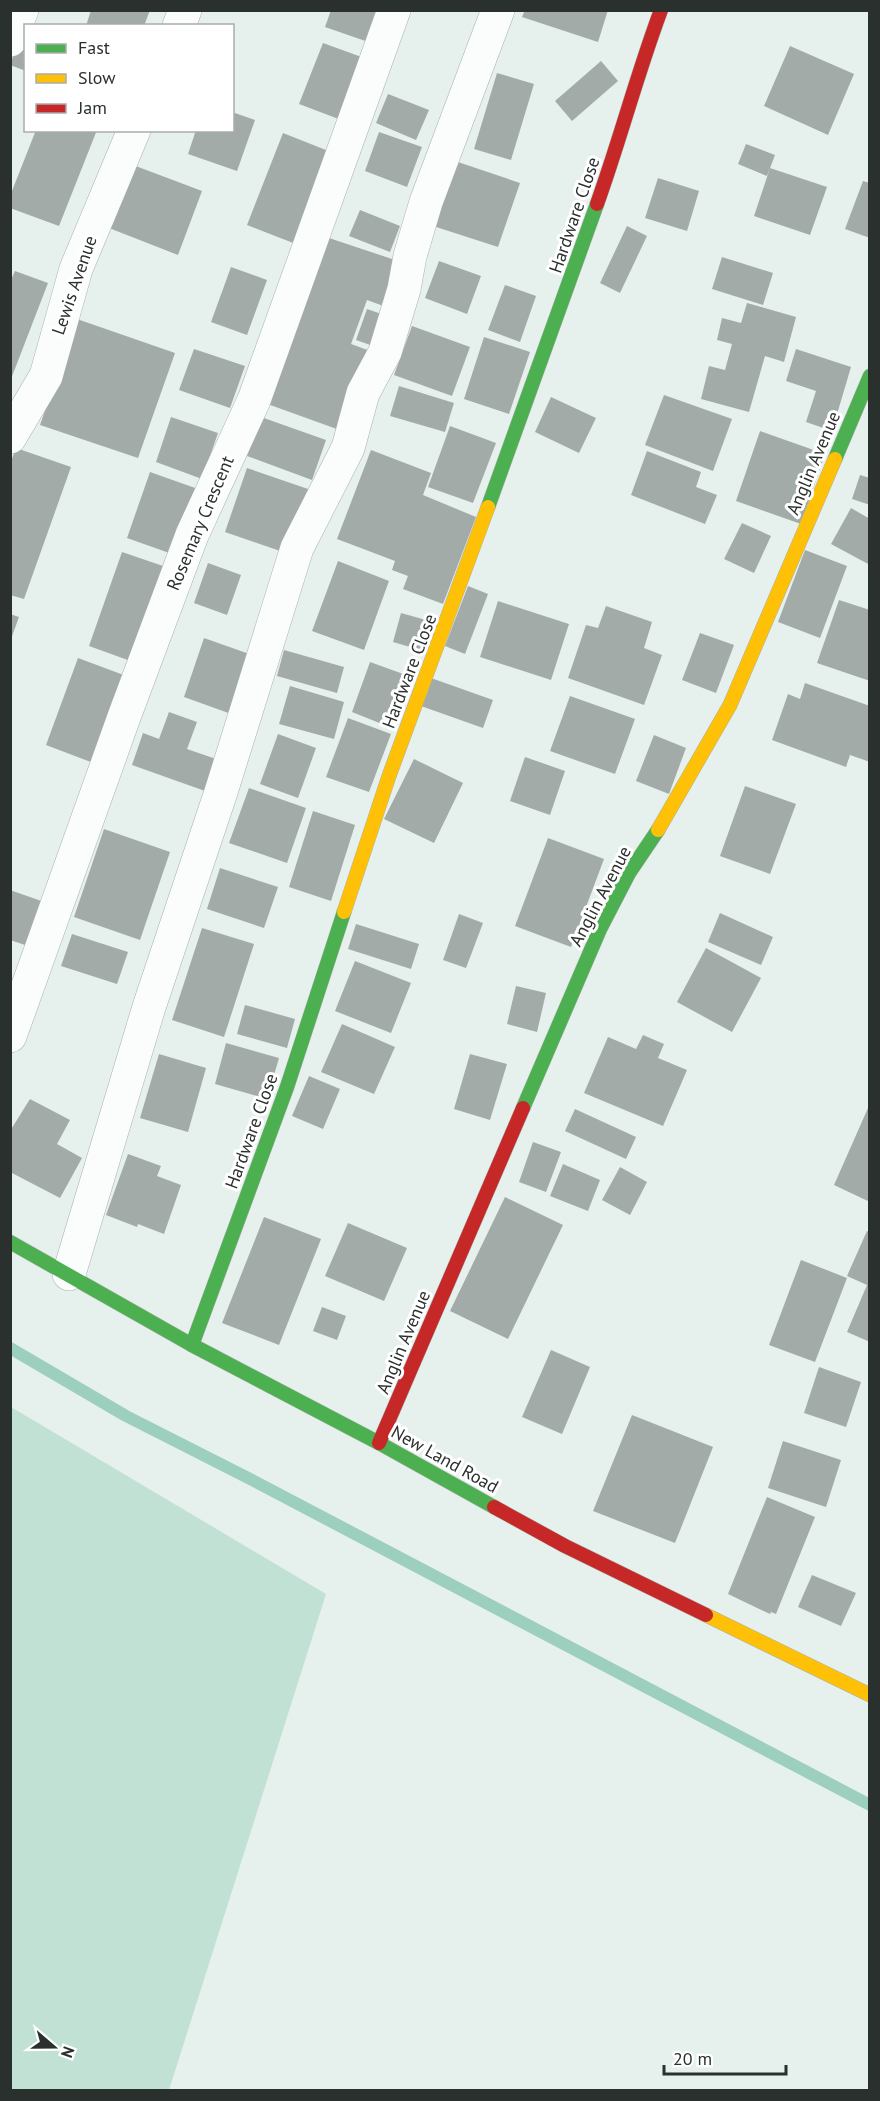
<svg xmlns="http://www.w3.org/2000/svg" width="880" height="2101" viewBox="0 0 880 2101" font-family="'PT Sans',sans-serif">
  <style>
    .green { fill: #c1e1d5 }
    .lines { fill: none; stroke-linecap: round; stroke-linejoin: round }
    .stream { stroke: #9ccfbd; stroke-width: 12 }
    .building { fill: #a3aba8 }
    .street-casing { stroke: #aab1ae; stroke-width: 34 }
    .fast-casing { stroke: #aab1ae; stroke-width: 15 }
    .slow-casing { stroke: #aab1ae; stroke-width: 15 }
    .jam-casing { stroke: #aab1ae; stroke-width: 15 }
    .street { stroke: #fbfdfc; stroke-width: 33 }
    .fast { stroke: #4caf50; stroke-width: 14 }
    .slow { stroke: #ffc107; stroke-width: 14 }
    .jam { stroke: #c62828; stroke-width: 14 }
    .labels { text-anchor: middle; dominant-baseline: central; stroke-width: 6; stroke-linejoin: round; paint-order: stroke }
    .street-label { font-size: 18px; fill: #2a302e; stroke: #fff }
  </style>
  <rect width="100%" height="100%" fill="#e6f0ec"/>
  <polygon class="green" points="11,1407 326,1594 169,2090 11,2090"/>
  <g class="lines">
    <polyline class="stream" points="10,1348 126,1416 254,1481 870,1805"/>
  </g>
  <g class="building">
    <polygon points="91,10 150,10 144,26 86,26"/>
    <polygon points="331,10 386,10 374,44 325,27"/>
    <polygon points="525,10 608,10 598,42 522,17"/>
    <polygon points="25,21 35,25 26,26 26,71 10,65"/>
    <polygon points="323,43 367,59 344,121 299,104"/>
    <polygon points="790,46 854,74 828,135 764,106"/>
    <polygon points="601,61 618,81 572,121 555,101"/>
    <polygon points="497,73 534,84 511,160 474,149"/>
    <polygon points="388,94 429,110 416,140 376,123"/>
    <polygon points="232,112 255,120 237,171 188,154 196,130 232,130"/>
    <polygon points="36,130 97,130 59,226 10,208 10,196"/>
    <polygon points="379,132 422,147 407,187 365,171"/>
    <polygon points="283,133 336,154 301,246 247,225"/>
    <polygon points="746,144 775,155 767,176 738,164"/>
    <polygon points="452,160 520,183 498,247 430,225"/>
    <polygon points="133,165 202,191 178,255 109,228"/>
    <polygon points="770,168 827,187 810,235 754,216"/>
    <polygon points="658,178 699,191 687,231 645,218"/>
    <polygon points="863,181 870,183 870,238 845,229"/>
    <polygon points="360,210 400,226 390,252 349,236"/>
    <polygon points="627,226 647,236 620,293 600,283"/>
    <polygon points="323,236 404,263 389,308 367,300 351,344 373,352 345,432 262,402"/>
    <polygon points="722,257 773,273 763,305 712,289"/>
    <polygon points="439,261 481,276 467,314 425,298"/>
    <polygon points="231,267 267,280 247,335 211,322"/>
    <polygon points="15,271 48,283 11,379 10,282"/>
    <polygon points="505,285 536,296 520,342 488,330"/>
    <polygon points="747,303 796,317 784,362 765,356 749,412 701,399 709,366 725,370 732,344 717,340 722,318 741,323"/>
    <polygon points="367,309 390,317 379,348 356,340"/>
    <polygon points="77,319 175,353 138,458 40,425"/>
    <polygon points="412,326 470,347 452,396 394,375"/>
    <polygon points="484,337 530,352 509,414 464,399"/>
    <polygon points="194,349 245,366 230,408 179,390"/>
    <polygon points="796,349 851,367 832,431 806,422 816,391 786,381"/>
    <polygon points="399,386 454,403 445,432 390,416"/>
    <polygon points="664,395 732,419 713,471 645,445"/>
    <polygon points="551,397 596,418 579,453 535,432"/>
    <polygon points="171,417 218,433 202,479 156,462"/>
    <polygon points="261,417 326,440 312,480 247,456"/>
    <polygon points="450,426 496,443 473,503 428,487"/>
    <polygon points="760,431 825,454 801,524 736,501"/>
    <polygon points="16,448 71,467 24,599 10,595 10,464"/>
    <polygon points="371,450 431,473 423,495 476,517 443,604 403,589 408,576 392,570 395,561 337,539"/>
    <polygon points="647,451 701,472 696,487 717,495 705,524 631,495"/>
    <polygon points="247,468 308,489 286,553 225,532"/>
    <polygon points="150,472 198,489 175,555 127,538"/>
    <polygon points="860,475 870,478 870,505 852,499"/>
    <polygon points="851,508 870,519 870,565 831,544"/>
    <polygon points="742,523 771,536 754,573 724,559"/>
    <polygon points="805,550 847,566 820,638 778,622"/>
    <polygon points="122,552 169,568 136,663 89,646"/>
    <polygon points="338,561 389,581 364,650 312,631"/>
    <polygon points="208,563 241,575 227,615 194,603"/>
    <polygon points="468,586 488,594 465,654 445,646"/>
    <polygon points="839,600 870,610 870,681 817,663"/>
    <polygon points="498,601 569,624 551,680 480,657"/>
    <polygon points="606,606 652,622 644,648 662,655 644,705 568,678 586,625 598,628"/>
    <polygon points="401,613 433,622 424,651 393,642"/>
    <polygon points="10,614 19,617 11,639 10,639"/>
    <polygon points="700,633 734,645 716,693 682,680"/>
    <polygon points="204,638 255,656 234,715 184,697"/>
    <polygon points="284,650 344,667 337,693 277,676"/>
    <polygon points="78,658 129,677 96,764 46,745"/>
    <polygon points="370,662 406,675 387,726 352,712"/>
    <polygon points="431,678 493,700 483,728 421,706"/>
    <polygon points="805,683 870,706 870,762 850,755 846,767 772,740 788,694 800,699"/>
    <polygon points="290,686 344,702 334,739 279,724"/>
    <polygon points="570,696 635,719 615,774 550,751"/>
    <polygon points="169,712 197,722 187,749 216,759 205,791 132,765 143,733 159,739"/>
    <polygon points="348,718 391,734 369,792 326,777"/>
    <polygon points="278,734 316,748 298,798 260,784"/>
    <polygon points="654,735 686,748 669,794 636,781"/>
    <polygon points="525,757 565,771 550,815 510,801"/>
    <polygon points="414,759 463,783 434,843 384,819"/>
    <polygon points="745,786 796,804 770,874 720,856"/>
    <polygon points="249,788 306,808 287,863 229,843"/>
    <polygon points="313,811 355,825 331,901 289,887"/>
    <polygon points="104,829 170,852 140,940 74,917"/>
    <polygon points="548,838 604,859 571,947 515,926"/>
    <polygon points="220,868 278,887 264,928 207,909"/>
    <polygon points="10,890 47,903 31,947 10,940"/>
    <polygon points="720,913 773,937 761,965 708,942"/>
    <polygon points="459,914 483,923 466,968 443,960"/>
    <polygon points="356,924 419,944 411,969 348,949"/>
    <polygon points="202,928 254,944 224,1037 172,1020"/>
    <polygon points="72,934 128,952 117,984 61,966"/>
    <polygon points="706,948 761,978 732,1032 677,1002"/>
    <polygon points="355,961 411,983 391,1033 335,1011"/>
    <polygon points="516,986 546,993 537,1032 507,1024"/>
    <polygon points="245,1005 295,1019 287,1048 237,1034"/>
    <polygon points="342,1024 395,1047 374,1094 321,1072"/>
    <polygon points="643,1035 664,1044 658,1058 687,1070 663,1126 584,1093 608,1037 636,1049"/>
    <polygon points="226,1043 279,1058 267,1099 215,1084"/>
    <polygon points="159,1054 206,1068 188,1132 140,1118"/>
    <polygon points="470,1054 507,1064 490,1120 454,1109"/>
    <polygon points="309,1076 340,1089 323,1129 292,1116"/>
    <polygon points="30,1099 70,1120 57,1144 82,1158 60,1198 10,1172 10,1131"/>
    <polygon points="868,1108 870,1108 870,1202 834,1185"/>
    <polygon points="575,1109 636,1137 626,1159 565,1131"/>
    <polygon points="533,1142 561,1152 546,1192 519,1182"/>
    <polygon points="128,1154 161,1166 157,1176 181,1185 164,1234 138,1224 137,1227 106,1215"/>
    <polygon points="563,1164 600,1180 588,1211 550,1196"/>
    <polygon points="620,1167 647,1182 630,1215 602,1200"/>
    <polygon points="505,1197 563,1225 508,1339 450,1311"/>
    <polygon points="264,1217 321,1239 279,1345 222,1323"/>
    <polygon points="348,1223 407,1248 384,1301 325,1276"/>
    <polygon points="867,1231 870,1232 870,1342 847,1332 867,1285 847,1276"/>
    <polygon points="801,1260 847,1278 815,1362 769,1345"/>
    <polygon points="322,1307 346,1316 337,1340 313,1331"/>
    <polygon points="551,1350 590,1367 562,1434 522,1417"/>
    <polygon points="819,1367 861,1382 846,1427 804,1413"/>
    <polygon points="632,1415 713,1447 675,1543 593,1511"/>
    <polygon points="783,1441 841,1460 826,1507 768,1488"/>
    <polygon points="767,1497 815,1517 776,1614 771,1612 770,1614 728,1594"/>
    <polygon points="812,1575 856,1593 841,1626 798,1607"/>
  </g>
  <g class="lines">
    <g class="street-casing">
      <g id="street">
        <polyline points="179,26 185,10"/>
        <polyline points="10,40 22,10"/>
        <polyline points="10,437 46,376 76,269 134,130"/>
        <polyline points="10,1036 124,717 192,535 254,400 394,10"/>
        <polyline points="69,1274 149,1007 221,792 297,548 348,448 363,393 385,352 404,289 410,256 426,202 498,10"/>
      </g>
    </g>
    <g class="fast-casing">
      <g id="fast">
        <polyline points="835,459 870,376"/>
        <polyline points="488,507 597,204"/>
        <polyline points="523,1108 600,929 629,873 658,830"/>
        <polyline points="10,1242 192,1345 379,1443 494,1507"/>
        <polyline points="192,1345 287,1087 344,912"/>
      </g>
    </g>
    <g class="slow-casing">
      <g id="slow">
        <polyline points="658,830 730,705 835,459"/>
        <polyline points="344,912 389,776 488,507"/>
        <polyline points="706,1615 870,1695"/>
      </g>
    </g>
    <g class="jam-casing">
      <g id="jam">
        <path d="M 597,204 C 620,140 637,74 661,10"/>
        <polyline points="379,1443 523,1108"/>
        <polyline points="494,1507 565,1546 706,1615"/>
      </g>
    </g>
    <use href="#street" class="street"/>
    <use href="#fast" class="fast"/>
    <use href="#slow" class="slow"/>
    <use href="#jam" class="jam"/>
  </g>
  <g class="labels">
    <g class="street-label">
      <text transform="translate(574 215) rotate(-71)">Hardware Close</text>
      <text transform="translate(74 285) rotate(-71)">Lewis Avenue</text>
      <text transform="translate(813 463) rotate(-67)">Anglin Avenue</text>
      <text transform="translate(200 523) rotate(-67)">Rosemary Crescent</text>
      <text transform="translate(409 671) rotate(-69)">Hardware Close</text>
      <text transform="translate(600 896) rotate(-62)">Anglin Avenue</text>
      <text transform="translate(251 1131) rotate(-70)">Hardware Close</text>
      <text transform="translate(403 1342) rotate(-67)">Anglin Avenue</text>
      <text transform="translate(445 1459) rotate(29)">New Land Road</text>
    </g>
  </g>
  <rect width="880" height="2101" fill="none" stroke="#2a302e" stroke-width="24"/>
  <rect x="24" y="24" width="210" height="108" fill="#ffffff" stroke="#aaacab" stroke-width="1.5"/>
  <rect x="36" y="44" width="30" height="9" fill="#4caf50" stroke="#aaacab" stroke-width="1.5"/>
  <text x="78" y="54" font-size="18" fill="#2a302e">Fast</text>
  <rect x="36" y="74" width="30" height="9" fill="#ffc107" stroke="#aaacab" stroke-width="1.5"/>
  <text x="78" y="84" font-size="18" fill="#2a302e">Slow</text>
  <rect x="36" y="104" width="30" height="9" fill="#c62828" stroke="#aaacab" stroke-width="1.5"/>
  <text x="78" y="114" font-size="18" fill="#2a302e">Jam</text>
  <g transform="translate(54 2047) rotate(110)" stroke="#ffffff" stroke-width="4.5" paint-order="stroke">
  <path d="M0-4.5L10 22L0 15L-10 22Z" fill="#2a302e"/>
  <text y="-9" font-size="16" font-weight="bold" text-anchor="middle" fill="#2a302e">N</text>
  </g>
  <path d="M664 2065v9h122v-9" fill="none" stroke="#2a302e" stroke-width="3"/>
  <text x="673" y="2065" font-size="18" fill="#2a302e" stroke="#ffffff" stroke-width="4.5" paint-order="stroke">20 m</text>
</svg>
